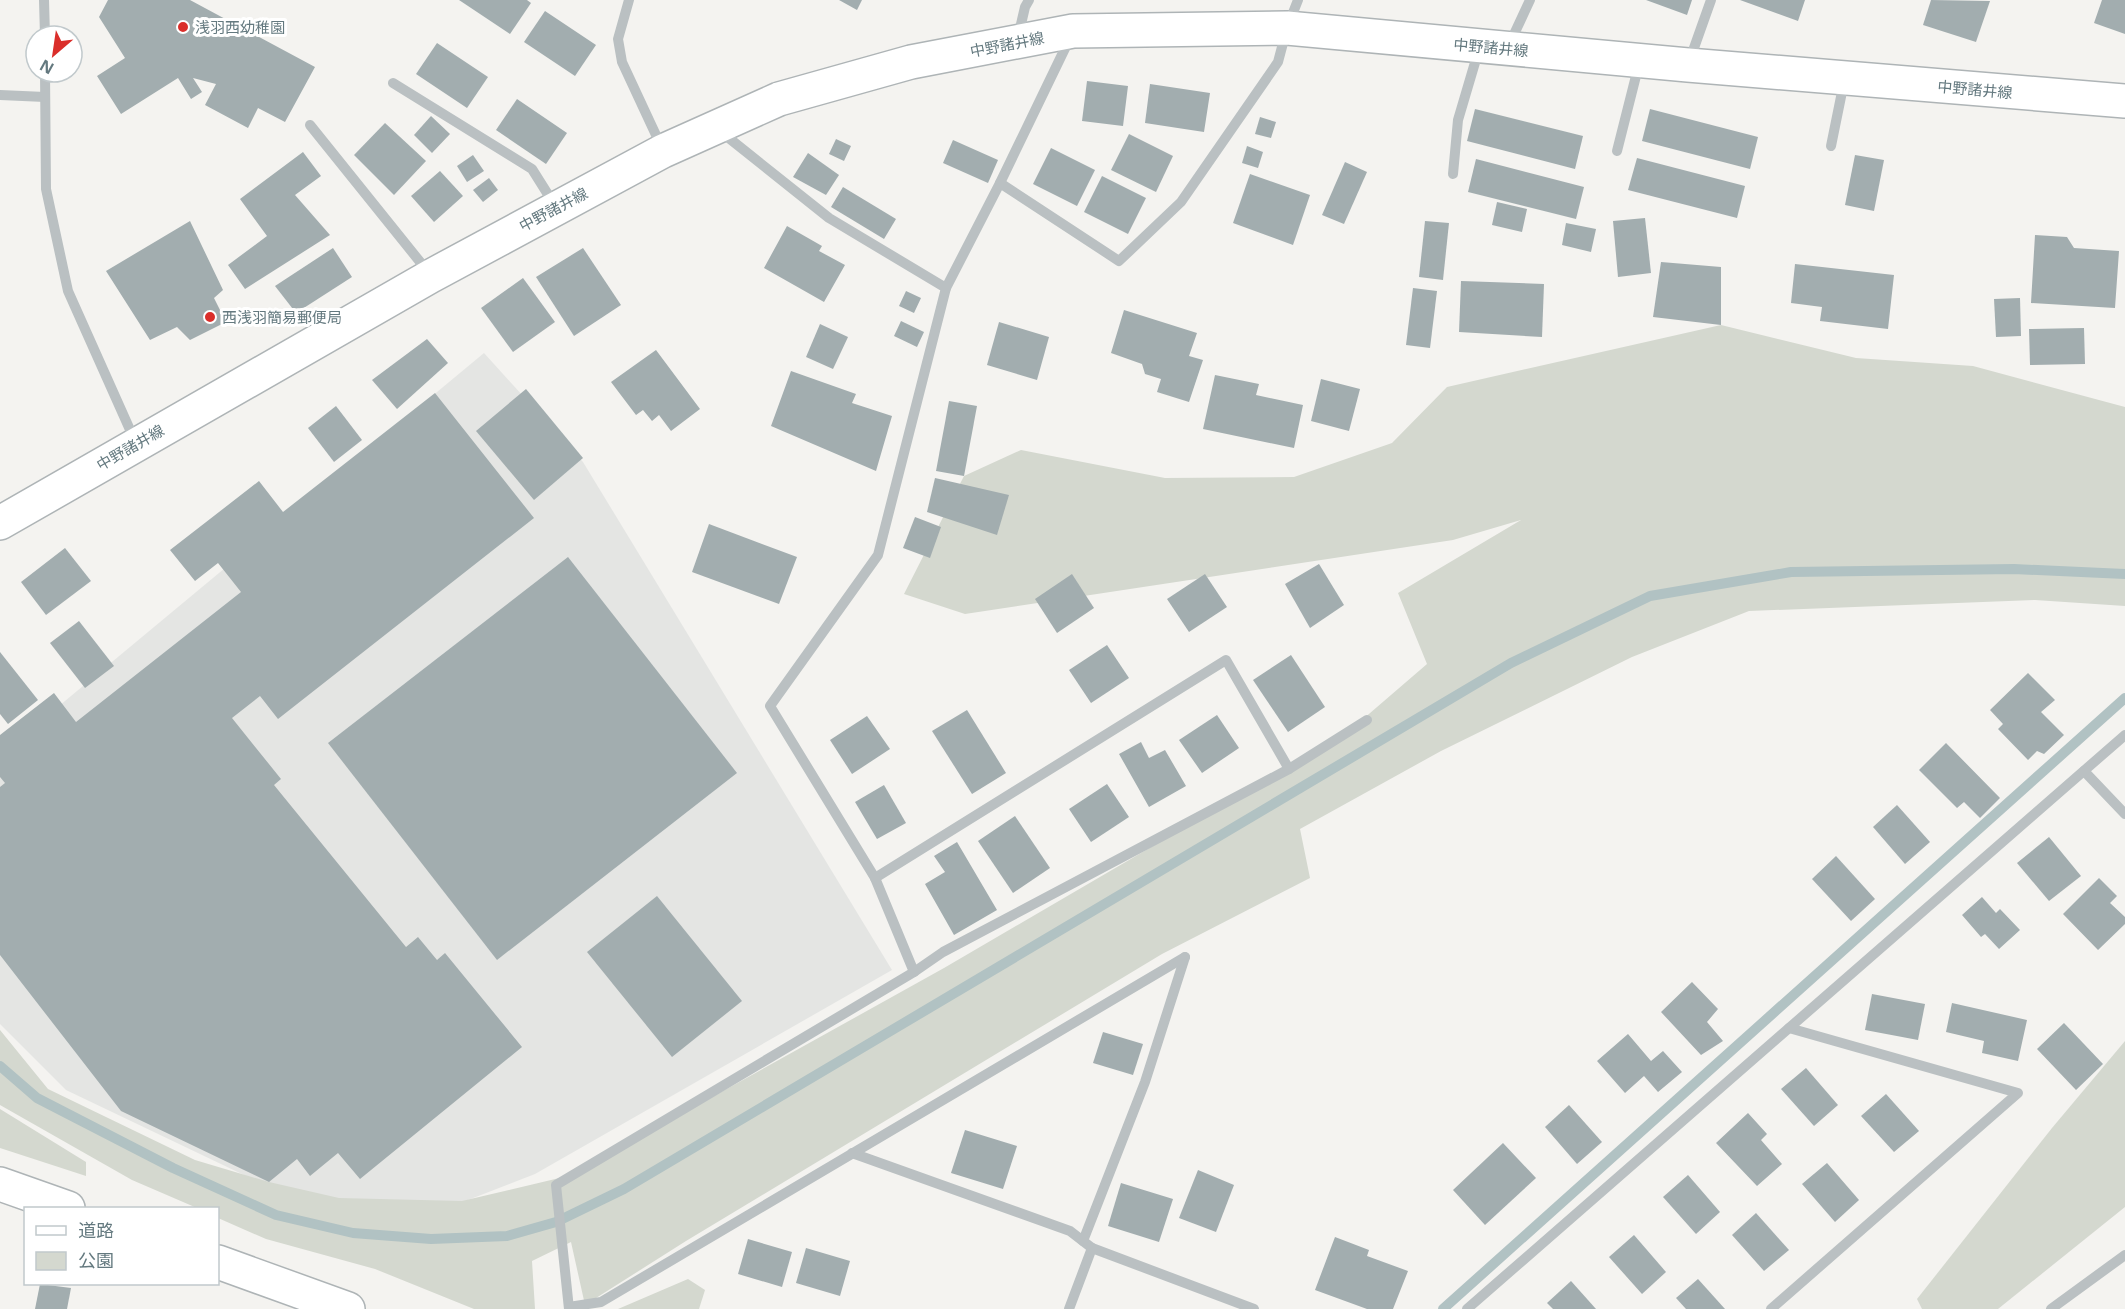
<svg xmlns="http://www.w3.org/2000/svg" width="2125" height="1309" viewBox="0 0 2125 1309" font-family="'Open Sans','Noto Sans JP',sans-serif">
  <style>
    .built { fill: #e4e5e3 }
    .green { fill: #d4d8cf }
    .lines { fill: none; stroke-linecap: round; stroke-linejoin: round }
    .stream { stroke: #b1c2c3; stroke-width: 10 }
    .building { fill: #a2adaf }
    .major-casing { stroke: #aeb4b6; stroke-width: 36 }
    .minor { stroke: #bac0c2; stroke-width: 10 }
    .major { stroke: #fff; stroke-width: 33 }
    .poi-dot { fill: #da2e2a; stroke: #fff; stroke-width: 2 }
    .labels { text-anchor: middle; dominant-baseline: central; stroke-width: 6; stroke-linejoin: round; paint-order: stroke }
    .poi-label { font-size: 15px; fill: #64797f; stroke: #fff; text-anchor: start }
    .street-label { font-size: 15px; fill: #64797f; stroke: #fff }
  </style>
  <rect width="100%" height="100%" fill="#f4f3f0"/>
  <polygon class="built" points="484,353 583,462 892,970 535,1174 455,1205 351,1209 284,1194 66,1090 0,1024 0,755"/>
  <g class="green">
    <polygon points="1721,325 1856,358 1973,366 2125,407 2125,606 2035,600 1749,611 1632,657 1441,751 1300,829 1310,878 1162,954 686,1241 585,1305 571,1242 532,1261 535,1309 474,1309 375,1269 266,1239 218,1218 218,1208 197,1208 132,1180 0,1105 0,1030 48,1089 195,1160 269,1182 339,1198 462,1201 572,1175 944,968 1348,732 1427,664 1398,593 1521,520 1453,540 965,614 904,594 964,476 1021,450 1165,478 1294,477 1392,443 1447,387"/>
    <polygon points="2125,1041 2125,1207 1998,1309 1922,1309 1917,1299 2052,1128"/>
    <polygon points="0,1109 86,1162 86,1176 0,1148"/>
    <polygon points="688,1279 705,1290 699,1309 618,1309"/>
  </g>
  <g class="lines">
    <g class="stream">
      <polyline points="0,1066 37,1098 173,1168 276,1215 353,1233 431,1239 507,1236 556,1222 624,1189 1511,663 1650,596 1791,572 2014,569 2125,574"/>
      <polyline points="1443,1309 2125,698"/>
    </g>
  </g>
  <g class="building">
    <polygon points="108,0 190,0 315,67 285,122 258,108 248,128 205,105 216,84 193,78 202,92 191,99 178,78 121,114 97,76 125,58 99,17"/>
    <polygon points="459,0 527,0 531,3 510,34"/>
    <polygon points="839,0 862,0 857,10"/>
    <polygon points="1646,0 1692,0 1687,15"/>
    <polygon points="1740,0 1805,0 1798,21"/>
    <polygon points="1931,0 1990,1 1976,42 1923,25"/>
    <polygon points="2102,0 2125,0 2125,34 2094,23"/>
    <polygon points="545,11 596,45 575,76 524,42"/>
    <polygon points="437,43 488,77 467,108 416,74"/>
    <polygon points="1087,81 1128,86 1123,126 1082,121"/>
    <polygon points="1150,84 1210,93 1204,132 1145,123"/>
    <polygon points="517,99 567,133 546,164 496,130"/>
    <polygon points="1475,109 1583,136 1575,169 1467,141"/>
    <polygon points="1650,109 1758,137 1750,169 1642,141"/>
    <polygon points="431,116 450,134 432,153 414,135"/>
    <polygon points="1260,117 1276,122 1271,138 1255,134"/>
    <polygon points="385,123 426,161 394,195 354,155"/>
    <polygon points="1129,134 1173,156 1156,192 1111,170"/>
    <polygon points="836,139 851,146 844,161 829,154"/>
    <polygon points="953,140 998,160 988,183 943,163"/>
    <polygon points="1247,146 1263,152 1258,168 1242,163"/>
    <polygon points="1051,148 1095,170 1077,206 1033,184"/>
    <polygon points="303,152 321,176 295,195 330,235 245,289 228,265 267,236 240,199"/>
    <polygon points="808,153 839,175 826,195 793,177"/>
    <polygon points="473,155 484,171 467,182 457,166"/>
    <polygon points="1855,155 1884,160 1874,211 1845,205"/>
    <polygon points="1637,158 1745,186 1737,218 1628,190"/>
    <polygon points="1476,159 1584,187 1576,219 1468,192"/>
    <polygon points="1345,162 1367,172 1344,224 1322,215"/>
    <polygon points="440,171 463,196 434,222 411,196"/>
    <polygon points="1250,174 1310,195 1293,245 1233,223"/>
    <polygon points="1102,176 1146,198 1128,234 1084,212"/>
    <polygon points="489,178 498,190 483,202 473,190"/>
    <polygon points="843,187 896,219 884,239 831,207"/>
    <polygon points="1497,202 1527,209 1522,232 1492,225"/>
    <polygon points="1645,218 1651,273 1618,277 1613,221"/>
    <polygon points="190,221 223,290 214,298 226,322 190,340 177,327 150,340 106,271"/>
    <polygon points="1425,221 1449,223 1443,280 1419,277"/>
    <polygon points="1566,223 1596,229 1591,252 1562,245"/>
    <polygon points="787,226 822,246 819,251 845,265 824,302 764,268"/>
    <polygon points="2035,235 2067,237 2074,248 2119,251 2115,308 2031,303"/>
    <polygon points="333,248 352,277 296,313 275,286"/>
    <polygon points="583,248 621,305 574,336 536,277"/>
    <polygon points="1661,262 1721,267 1721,325 1653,317"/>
    <polygon points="1795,264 1894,275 1888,329 1820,321 1822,307 1791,303"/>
    <polygon points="523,278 555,322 513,352 481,308"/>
    <polygon points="1461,281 1544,284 1542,337 1459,332"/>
    <polygon points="1413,288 1437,291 1430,348 1406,345"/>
    <polygon points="906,291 921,298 914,313 899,306"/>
    <polygon points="2020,298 2021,336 1996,337 1994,299"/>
    <polygon points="1124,310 1197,333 1189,356 1203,360 1189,402 1157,392 1161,379 1145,374 1142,364 1111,353"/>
    <polygon points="901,321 924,332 917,347 894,336"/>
    <polygon points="999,322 1049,337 1037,380 987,365"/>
    <polygon points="820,324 848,337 833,369 806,357"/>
    <polygon points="2084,328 2085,364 2030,365 2029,329"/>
    <polygon points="427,339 448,363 397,409 372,380"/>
    <polygon points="656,350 700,409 671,431 659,415 652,421 643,410 636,415 611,382"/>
    <polygon points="791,371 856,394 852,403 892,416 876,471 771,426"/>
    <polygon points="1215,375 1259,384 1256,395 1303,405 1294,448 1203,429"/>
    <polygon points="1321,379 1360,389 1349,431 1311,421"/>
    <polygon points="526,389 583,458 534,500 476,431"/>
    <polygon points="435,393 534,518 278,719 260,696 232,718 281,779 274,785 406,947 418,937 437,960 445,953 522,1047 360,1179 338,1153 310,1176 297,1159 269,1182 121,1111 0,955 0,787 5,783 0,777 0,735 54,693 76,722 241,592 218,563 195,581 170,550 259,481 283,512"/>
    <polygon points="949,401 977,406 964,476 936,471"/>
    <polygon points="336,406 362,440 334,462 308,428"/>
    <polygon points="935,478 1009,495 997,535 927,512"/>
    <polygon points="915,517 941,527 930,558 903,548"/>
    <polygon points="709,524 797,557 779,604 692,572"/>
    <polygon points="65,548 91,581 46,615 21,582"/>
    <polygon points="568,557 737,773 497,960 328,743"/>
    <polygon points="1319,564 1344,605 1310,628 1285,584"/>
    <polygon points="1072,574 1094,608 1057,633 1035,599"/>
    <polygon points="1205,574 1227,607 1189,632 1167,599"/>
    <polygon points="79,621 114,666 85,688 50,643"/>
    <polygon points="1107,645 1129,678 1091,703 1069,670"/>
    <polygon points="0,652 38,700 8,724 0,714"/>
    <polygon points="1291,655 1325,707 1288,732 1253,680"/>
    <polygon points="2028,673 2055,700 2041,712 2064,735 2044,754 2037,751 2028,760 1998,729 2003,724 1990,710"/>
    <polygon points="967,710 1006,773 972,794 932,731"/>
    <polygon points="1217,715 1239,748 1202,773 1179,740"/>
    <polygon points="867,716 890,749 852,774 830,740"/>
    <polygon points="1141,742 1149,758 1165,750 1186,786 1149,807 1119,754"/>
    <polygon points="1946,743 2000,798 1980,818 1964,802 1957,808 1919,770"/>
    <polygon points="1107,784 1129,817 1091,842 1069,809"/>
    <polygon points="884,785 906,823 877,839 855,802"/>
    <polygon points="1897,805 1930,842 1905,864 1873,827"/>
    <polygon points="1015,816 1050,868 1013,893 978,841"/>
    <polygon points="2049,837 2081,876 2049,901 2017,863"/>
    <polygon points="957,842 997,910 954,935 925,884 945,872 934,856"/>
    <polygon points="1836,856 1875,899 1851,921 1812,879"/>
    <polygon points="2099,878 2117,896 2110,903 2125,917 2125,924 2098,950 2063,914"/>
    <polygon points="657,896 742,1001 672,1057 587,952"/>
    <polygon points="1982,897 1996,913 2000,909 2020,930 1999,949 1985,934 1981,937 1962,915"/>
    <polygon points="1692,982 1718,1009 1707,1022 1723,1041 1701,1055 1661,1012"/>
    <polygon points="1872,994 1925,1004 1918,1040 1865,1030"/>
    <polygon points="1952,1003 2027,1020 2018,1061 1982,1053 1984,1041 1946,1032"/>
    <polygon points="2064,1023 2103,1064 2076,1090 2037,1049"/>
    <polygon points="1103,1032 1143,1044 1133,1075 1093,1063"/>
    <polygon points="1628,1034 1651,1061 1663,1051 1682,1072 1658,1092 1644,1076 1625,1093 1597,1061"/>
    <polygon points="1806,1068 1838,1105 1814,1126 1781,1089"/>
    <polygon points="1886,1094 1919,1131 1894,1152 1861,1116"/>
    <polygon points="1569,1105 1602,1142 1577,1164 1545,1127"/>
    <polygon points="1748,1113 1767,1134 1761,1140 1782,1164 1757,1186 1716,1143"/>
    <polygon points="965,1130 1017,1146 1003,1189 951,1173"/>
    <polygon points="1503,1143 1536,1178 1485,1225 1453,1190"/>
    <polygon points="1827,1163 1859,1200 1835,1222 1802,1184"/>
    <polygon points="1198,1170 1234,1185 1216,1232 1179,1218"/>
    <polygon points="1688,1175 1720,1212 1696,1234 1663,1197"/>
    <polygon points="1121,1183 1173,1199 1159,1242 1108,1226"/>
    <polygon points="1756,1213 1789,1250 1764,1271 1732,1235"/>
    <polygon points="1634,1235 1666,1272 1642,1294 1609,1257"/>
    <polygon points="1335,1237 1369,1250 1367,1256 1408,1271 1393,1309 1367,1309 1315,1290"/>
    <polygon points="748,1239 792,1252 782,1287 738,1274"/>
    <polygon points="806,1248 850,1261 840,1296 796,1283"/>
    <polygon points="1698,1279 1725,1309 1686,1309 1676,1298"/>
    <polygon points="1571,1281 1596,1309 1553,1309 1547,1303"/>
    <polygon points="40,1284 71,1288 67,1309 35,1309"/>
  </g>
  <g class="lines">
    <g class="major-casing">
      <g id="major">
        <polyline points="0,523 431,276 663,151 779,99 911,62 1073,31 1287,28 1688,65 2125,101"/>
        <polyline points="0,1184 68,1208"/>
        <polyline points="218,1262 348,1309"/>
      </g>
    </g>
    <g class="minor">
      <polyline points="44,0 45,36"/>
      <polyline points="629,0 618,39 622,62 662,148"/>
      <polyline points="1018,37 1025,7 1029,0"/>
      <polyline points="1509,45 1530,0"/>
      <polyline points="1689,62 1711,0"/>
      <polyline points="45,72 46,189 68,291 135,441"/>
      <polyline points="393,83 532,169 554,204"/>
      <polyline points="0,95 45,97"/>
      <polyline points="310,125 429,273"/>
      <polyline points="720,131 829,218 946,288"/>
      <polyline points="1831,146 1844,82"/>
      <polyline points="1617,151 1639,64"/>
      <polyline points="1453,174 1458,120 1479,49"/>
      <polyline points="1000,183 1119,261 1181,202 1278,62 1287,28 1298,0"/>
      <polyline points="2084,771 2125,814"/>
      <polyline points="875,878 1226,660 1289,769"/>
      <polyline points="914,972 943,952 1289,769 1367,720"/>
      <polyline points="852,1153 1070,1231 1092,1248"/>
      <polyline points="1083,1241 1145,1082 1185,957"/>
      <polyline points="569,1307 601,1302 1185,957"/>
      <polyline points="569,1309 556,1185 914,972 875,878 770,706 878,555 946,288 1000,183 1071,36"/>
      <polyline points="1069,1309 1092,1248 1254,1309"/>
      <polyline points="1467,1309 2125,735"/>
      <polyline points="1771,1309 2018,1093 1789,1028"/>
      <polyline points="2051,1309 2125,1255"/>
    </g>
    <use href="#major" class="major"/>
  </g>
  <g class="poi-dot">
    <circle cx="183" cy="27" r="6"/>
    <circle cx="210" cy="317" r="6"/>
  </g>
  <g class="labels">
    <g class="poi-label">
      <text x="195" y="27">浅羽西幼稚園</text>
      <text x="222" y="317">西浅羽簡易郵便局</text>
    </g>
    <g class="street-label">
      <text transform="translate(1007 44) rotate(-11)">中野諸井線</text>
      <text transform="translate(1491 47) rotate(5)">中野諸井線</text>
      <text transform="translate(1975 89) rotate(5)">中野諸井線</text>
      <text transform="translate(553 209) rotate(-28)">中野諸井線</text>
      <text transform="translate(130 447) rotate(-30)">中野諸井線</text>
    </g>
  </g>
  <rect x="24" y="1207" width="195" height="78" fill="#ffffff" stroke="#c1c9cc" stroke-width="1.5"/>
  <rect x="36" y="1226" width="30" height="9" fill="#ffffff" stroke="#c1c9cc" stroke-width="1.5"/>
  <text x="78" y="1237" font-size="18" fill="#64797f">道路</text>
  <rect x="36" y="1252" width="30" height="18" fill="#d4d8cf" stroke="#c1c9cc" stroke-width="1.5"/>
  <text x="78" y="1267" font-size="18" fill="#64797f">公園</text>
  <g transform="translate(54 54) rotate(209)"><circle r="28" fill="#ffffff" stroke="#c1c9cc" stroke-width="1.5"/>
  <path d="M0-4.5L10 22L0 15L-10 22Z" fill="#da2e2a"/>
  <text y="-9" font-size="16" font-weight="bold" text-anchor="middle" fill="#64797f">N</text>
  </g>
</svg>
